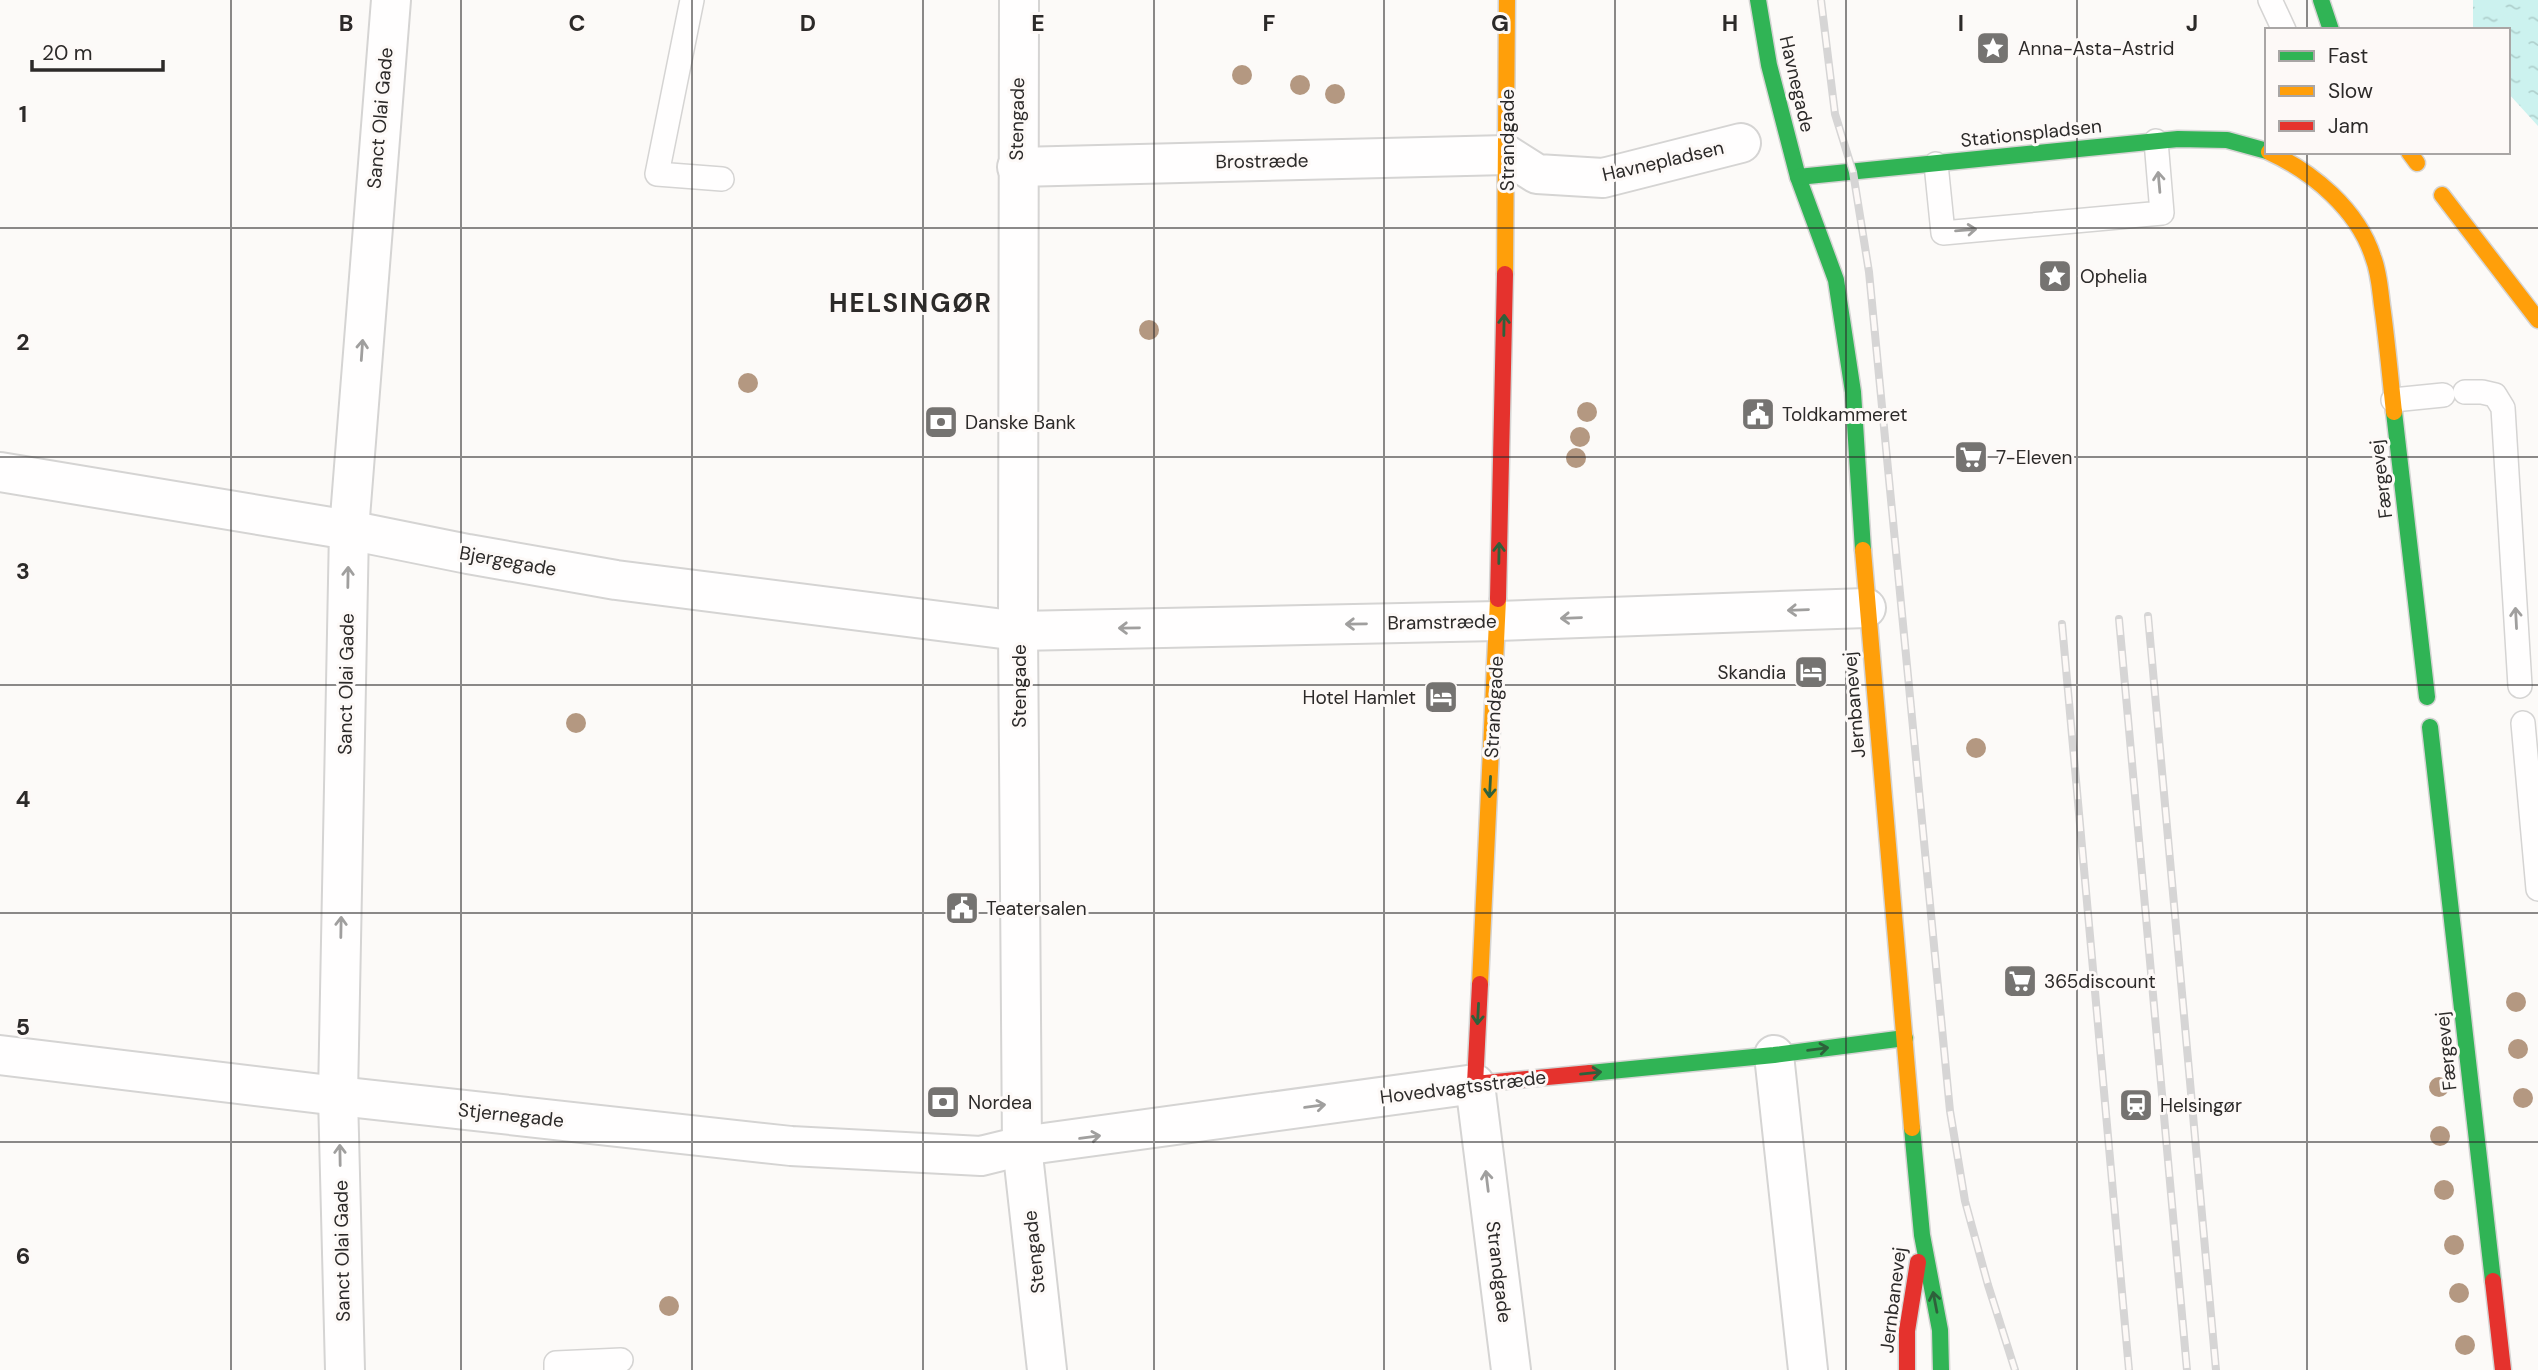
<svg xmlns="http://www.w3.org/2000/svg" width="2538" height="1370" viewBox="0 0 2538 1370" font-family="'DM Sans',sans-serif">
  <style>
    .water { fill: url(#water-ripples) }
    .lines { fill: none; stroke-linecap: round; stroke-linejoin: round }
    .lane-casing { stroke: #d5d4d3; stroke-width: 26 }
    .street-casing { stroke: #d5d4d3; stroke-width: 42 }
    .fast-casing { stroke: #d5d4d3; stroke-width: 19 }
    .slow-casing { stroke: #d5d4d3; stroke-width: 19 }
    .jam-casing { stroke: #d5d4d3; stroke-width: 19 }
    .lane { stroke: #fffefe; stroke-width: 23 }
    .street { stroke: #fffefe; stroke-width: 38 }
    .fast { stroke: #30b455; stroke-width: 16 }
    .slow { stroke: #ff9f0a; stroke-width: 16 }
    .jam { stroke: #e5322d; stroke-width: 16 }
    .rail-casing { stroke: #d6d5d5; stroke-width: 8 }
    .rail { stroke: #fdf9f7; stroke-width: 5; stroke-dasharray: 16; stroke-linecap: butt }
    .tree { fill: #b49881 }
    .oneway { stroke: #a09f9e }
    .oneway2 { stroke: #2e613b }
    .grid { fill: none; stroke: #2c2a29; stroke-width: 2; stroke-opacity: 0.55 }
    .labels { text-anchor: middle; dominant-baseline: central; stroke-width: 6; stroke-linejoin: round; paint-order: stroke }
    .poi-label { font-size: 19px; fill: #2c2a29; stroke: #fdf9f7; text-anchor: start }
    .street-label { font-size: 19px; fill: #2c2a29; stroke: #fdf9f7 }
    .district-label { font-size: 26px; font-weight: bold; letter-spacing: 2px; fill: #2c2a29; stroke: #fdf9f7 }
    .grid-label { font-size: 23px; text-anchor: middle; font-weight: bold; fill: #2c2a29; stroke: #fdf9f7; stroke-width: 6; stroke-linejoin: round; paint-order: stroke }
  </style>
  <defs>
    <pattern id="water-ripples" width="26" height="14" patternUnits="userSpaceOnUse" patternTransform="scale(1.75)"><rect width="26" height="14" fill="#ccf2ef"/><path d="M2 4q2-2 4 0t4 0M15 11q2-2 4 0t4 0" fill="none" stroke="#afd0cd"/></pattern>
  </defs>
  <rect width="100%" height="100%" fill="#fcfaf8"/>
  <polygon class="water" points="2473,0 2538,0 2538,126 2508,93 2508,30 2473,30"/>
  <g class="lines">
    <g class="lane-casing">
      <g id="lane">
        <polyline points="692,0 657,174 722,179"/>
        <polyline points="2270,0 2284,30"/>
        <polyline points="1936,164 1943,233 2162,213 2156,141"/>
        <polyline points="2465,392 2482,392 2495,395 2503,408 2520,686"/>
        <polyline points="2393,400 2443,395"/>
        <polyline points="2523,723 2538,889"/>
        <polyline points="556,1370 556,1363 621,1360"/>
      </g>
    </g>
    <g class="street-casing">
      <g id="street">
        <polyline points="1019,0 1018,631 1022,1146 1047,1370"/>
        <polyline points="1017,167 1507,155 1537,174 1603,178 1741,143"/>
        <polyline points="0,472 349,530 468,554 616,580 1018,631 1498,621 1866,608"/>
        <polyline points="0,1055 338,1096 791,1146 981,1156 1022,1146 1475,1084 1511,1370"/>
        <polyline points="1774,1055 1808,1370"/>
        <polyline points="345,1370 338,1096 349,530 391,0"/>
      </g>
    </g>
    <g class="fast-casing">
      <g id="fast">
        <polyline points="1758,0 1769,65 1798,177 1836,280 1853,392 1863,550"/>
        <polyline points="2321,0 2331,30"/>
        <polyline points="1798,177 2178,139 2227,140 2267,151"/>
        <polyline points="2394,412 2427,697"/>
        <polyline points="2430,727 2493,1281"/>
        <polyline points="1590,1073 1774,1055 1905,1038"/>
        <polyline points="1912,1128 1922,1235 1940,1330 1941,1370"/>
      </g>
    </g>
    <g class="slow-casing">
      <g id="slow">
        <path d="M 2269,152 C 2313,172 2358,210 2373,257 C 2379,272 2380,289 2382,305 C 2387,340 2390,376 2394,412"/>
        <polyline points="2409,152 2417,163"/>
        <polyline points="2442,195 2538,320"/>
        <polyline points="1505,274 1507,0"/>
        <polyline points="1863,550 1912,1128"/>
        <polyline points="1480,984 1498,599"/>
      </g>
    </g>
    <g class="jam-casing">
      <g id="jam">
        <polyline points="1498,599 1505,274"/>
        <polyline points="1480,984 1475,1084 1590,1073"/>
        <polyline points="2493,1281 2503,1370"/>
        <polyline points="1907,1370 1907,1331 1918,1262"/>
      </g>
    </g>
    <use href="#lane" class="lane"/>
    <use href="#street" class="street"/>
    <use href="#fast" class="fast"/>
    <use href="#slow" class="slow"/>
    <use href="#jam" class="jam"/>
    <g class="rail-casing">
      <g id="rail">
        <polyline points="1821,0 1835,114 1853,172 1869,272 1950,1111 1965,1201 1988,1285 2015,1370"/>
        <polyline points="2148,616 2216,1370"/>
        <polyline points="2119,619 2187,1370"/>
        <polyline points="2062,624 2129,1370"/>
      </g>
    </g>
    <use href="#rail" class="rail"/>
  </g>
  <g class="tree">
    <circle cx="1242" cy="75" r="10"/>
    <circle cx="1300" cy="85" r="10"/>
    <circle cx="1335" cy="94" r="10"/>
    <circle cx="1149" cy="330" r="10"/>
    <circle cx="748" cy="383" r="10"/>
    <circle cx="1587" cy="412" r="10"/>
    <circle cx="1580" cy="437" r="10"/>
    <circle cx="1576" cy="458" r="10"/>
    <circle cx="576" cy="723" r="10"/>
    <circle cx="1976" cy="748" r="10"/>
    <circle cx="2516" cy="1002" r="10"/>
    <circle cx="2518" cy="1049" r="10"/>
    <circle cx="2439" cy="1087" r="10"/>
    <circle cx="2523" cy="1098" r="10"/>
    <circle cx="2440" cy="1136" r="10"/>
    <circle cx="2444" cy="1190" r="10"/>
    <circle cx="2454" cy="1245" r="10"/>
    <circle cx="2459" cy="1293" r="10"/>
    <circle cx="669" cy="1306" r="10"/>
    <circle cx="2465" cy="1345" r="10"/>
  </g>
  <defs><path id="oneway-shaft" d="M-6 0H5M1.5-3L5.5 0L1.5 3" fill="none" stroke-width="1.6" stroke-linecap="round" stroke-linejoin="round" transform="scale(1.75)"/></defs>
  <g class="oneway">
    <use href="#oneway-shaft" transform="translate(2159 182) rotate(-95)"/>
    <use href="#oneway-shaft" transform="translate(1966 230) rotate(-5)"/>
    <use href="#oneway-shaft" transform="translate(362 350) rotate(-86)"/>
    <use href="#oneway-shaft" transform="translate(348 577) rotate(-89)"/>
    <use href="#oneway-shaft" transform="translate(1798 610) rotate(178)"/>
    <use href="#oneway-shaft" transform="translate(1571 618) rotate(178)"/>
    <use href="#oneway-shaft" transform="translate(2516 618) rotate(-93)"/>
    <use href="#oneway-shaft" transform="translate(1356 624) rotate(179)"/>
    <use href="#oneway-shaft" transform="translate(1129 628) rotate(179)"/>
    <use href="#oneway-shaft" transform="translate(341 927) rotate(-89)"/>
    <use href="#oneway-shaft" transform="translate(1315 1106) rotate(-8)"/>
    <use href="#oneway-shaft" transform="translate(1090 1137) rotate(-8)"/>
    <use href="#oneway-shaft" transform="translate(340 1155) rotate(-91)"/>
    <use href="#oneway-shaft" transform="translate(1487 1181) rotate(-97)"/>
  </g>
  <g class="oneway2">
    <use href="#oneway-shaft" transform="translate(1504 325) rotate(-89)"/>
    <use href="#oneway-shaft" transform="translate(1499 553) rotate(-89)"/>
    <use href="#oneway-shaft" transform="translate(1490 787) rotate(93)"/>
    <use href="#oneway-shaft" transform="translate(1478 1014) rotate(93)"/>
    <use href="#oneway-shaft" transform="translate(1818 1049) rotate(-7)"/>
    <use href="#oneway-shaft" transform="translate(1591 1073) rotate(-6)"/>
    <use href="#oneway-shaft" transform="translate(1935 1302) rotate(-101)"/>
  </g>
  <path class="grid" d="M 231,0 L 231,1370M 461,0 L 461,1370M 692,0 L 692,1370M 923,0 L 923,1370M 1154,0 L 1154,1370M 1384,0 L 1384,1370M 1615,0 L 1615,1370M 1846,0 L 1846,1370M 2077,0 L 2077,1370M 2307,0 L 2307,30M 2307,152 L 2307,1370M 0,228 L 2538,228M 0,457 L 2538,457M 0,685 L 2538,685M 0,913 L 2538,913M 0,1142 L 2538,1142"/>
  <defs>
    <g id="sight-square" transform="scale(1.75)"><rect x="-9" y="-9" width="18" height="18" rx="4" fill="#757371" stroke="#fdf9f7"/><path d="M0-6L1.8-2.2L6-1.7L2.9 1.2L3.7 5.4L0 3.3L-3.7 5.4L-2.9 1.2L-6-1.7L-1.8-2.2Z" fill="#fff"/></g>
    <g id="civic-square" transform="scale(1.75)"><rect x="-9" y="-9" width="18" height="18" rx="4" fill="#757371" stroke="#fdf9f7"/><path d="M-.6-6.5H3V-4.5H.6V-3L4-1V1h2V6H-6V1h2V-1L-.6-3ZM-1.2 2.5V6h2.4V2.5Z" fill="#fff"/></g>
    <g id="bank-square" transform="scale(1.75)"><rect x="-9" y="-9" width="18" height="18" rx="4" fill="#757371" stroke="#fdf9f7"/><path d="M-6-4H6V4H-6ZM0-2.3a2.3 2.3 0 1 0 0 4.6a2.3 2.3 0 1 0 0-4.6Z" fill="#fff"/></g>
    <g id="supermarket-square" transform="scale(1.75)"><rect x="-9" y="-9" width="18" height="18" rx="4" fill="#757371" stroke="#fdf9f7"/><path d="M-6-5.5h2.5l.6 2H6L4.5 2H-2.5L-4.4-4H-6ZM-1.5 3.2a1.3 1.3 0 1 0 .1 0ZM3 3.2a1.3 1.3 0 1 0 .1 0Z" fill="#fff"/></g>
    <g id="hotel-square" transform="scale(1.75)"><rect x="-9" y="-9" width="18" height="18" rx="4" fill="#757371" stroke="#fdf9f7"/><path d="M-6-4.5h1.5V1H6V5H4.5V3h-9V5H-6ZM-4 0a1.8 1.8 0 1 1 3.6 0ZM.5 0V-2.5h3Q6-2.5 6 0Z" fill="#fff"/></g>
    <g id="station-square" transform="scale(1.75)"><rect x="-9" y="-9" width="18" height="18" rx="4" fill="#757371" stroke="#fdf9f7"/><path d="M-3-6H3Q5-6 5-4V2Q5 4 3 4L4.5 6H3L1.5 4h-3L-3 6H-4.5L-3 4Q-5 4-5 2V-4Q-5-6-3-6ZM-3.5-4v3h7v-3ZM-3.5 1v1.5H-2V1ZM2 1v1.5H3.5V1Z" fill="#fff"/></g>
  </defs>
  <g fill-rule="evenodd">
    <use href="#sight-square" x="1993" y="48"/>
    <use href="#sight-square" x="2055" y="276"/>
    <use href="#civic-square" x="1758" y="414"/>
    <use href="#bank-square" x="941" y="422"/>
    <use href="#supermarket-square" x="1971" y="457"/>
    <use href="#hotel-square" x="1811" y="672"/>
    <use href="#hotel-square" x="1441" y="697"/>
    <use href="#civic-square" x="962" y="908"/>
    <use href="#supermarket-square" x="2020" y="981"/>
    <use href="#bank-square" x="943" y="1102"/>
    <use href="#station-square" x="2136" y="1105"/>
  </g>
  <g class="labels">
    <g class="poi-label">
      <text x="2018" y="48">Anna-Asta-Astrid</text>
      <text x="2080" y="276">Ophelia</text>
      <text x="1782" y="414">Toldkammeret</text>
      <text x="965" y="422">Danske Bank</text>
      <text x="1996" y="457">7-Eleven</text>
      <text x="1786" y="672" text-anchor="end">Skandia</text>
      <text x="1416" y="697" text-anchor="end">Hotel Hamlet</text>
      <text x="986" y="908">Teatersalen</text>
      <text x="2044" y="981">365discount</text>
      <text x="968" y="1102">Nordea</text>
      <text x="2160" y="1105">Helsingør</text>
    </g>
    <g class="street-label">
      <text transform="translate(1797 84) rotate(77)">Havnegade</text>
      <text transform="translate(380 118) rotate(-85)">Sanct Olai Gade</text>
      <text transform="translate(1017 119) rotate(-89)">Stengade</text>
      <text transform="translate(2031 133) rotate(-6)">Stationspladsen</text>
      <text transform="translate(1507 140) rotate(-90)">Strandgade</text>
      <text transform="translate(1262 161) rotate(-1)">Brostræde</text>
      <text transform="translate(1663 161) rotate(-13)">Havnepladsen</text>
      <text transform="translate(2381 479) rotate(-97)">Færgevej</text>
      <text transform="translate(508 561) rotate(10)">Bjergegade</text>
      <text transform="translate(1442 622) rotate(-1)">Bramstræde</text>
      <text transform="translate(346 684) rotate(-89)">Sanct Olai Gade</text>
      <text transform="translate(1019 686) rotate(-90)">Stengade</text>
      <text transform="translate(1854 705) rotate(-95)">Jernbanevej</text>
      <text transform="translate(1494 707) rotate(-87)">Strandgade</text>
      <text transform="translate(2446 1051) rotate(-96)">Færgevej</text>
      <text transform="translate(1463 1087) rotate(-7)">Hovedvagtsstræde</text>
      <text transform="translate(511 1115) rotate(6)">Stjernegade</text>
      <text transform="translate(342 1251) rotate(-91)">Sanct Olai Gade</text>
      <text transform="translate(1034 1252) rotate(-96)">Stengade</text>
      <text transform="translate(1499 1272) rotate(83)">Strandgade</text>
      <text transform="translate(1893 1300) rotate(-83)">Jernbanevej</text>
    </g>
    <g class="district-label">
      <text x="911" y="303">HELSINGØR</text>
    </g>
  </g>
  <g class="grid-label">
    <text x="346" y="31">B</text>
    <text x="577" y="31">C</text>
    <text x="808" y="31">D</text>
    <text x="1038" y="31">E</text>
    <text x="1269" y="31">F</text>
    <text x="1500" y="31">G</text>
    <text x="1730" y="31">H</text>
    <text x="1961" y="31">I</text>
    <text x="2192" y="31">J</text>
    <text x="23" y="122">1</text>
    <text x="23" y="350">2</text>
    <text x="23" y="579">3</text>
    <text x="23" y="807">4</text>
    <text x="23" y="1035">5</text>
    <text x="23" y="1264">6</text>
  </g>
  <rect x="2265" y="28" width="245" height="126" fill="#fdf9f7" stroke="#a9a6a5" stroke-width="2"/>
  <rect x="2279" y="51" width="35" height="10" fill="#30b455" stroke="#a9a6a5" stroke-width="2"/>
  <text x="2328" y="63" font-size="21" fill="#2c2a29">Fast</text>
  <rect x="2279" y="86" width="35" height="10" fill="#ff9f0a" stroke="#a9a6a5" stroke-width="2"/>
  <text x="2328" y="98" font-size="21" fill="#2c2a29">Slow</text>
  <rect x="2279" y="121" width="35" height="10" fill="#e5322d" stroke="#a9a6a5" stroke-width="2"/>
  <text x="2328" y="133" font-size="21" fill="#2c2a29">Jam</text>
  <path d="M32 60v10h131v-10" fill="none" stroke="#2c2a29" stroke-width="3.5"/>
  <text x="42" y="60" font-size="21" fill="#2c2a29" stroke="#fdf9f7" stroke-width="5" paint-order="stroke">20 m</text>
</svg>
